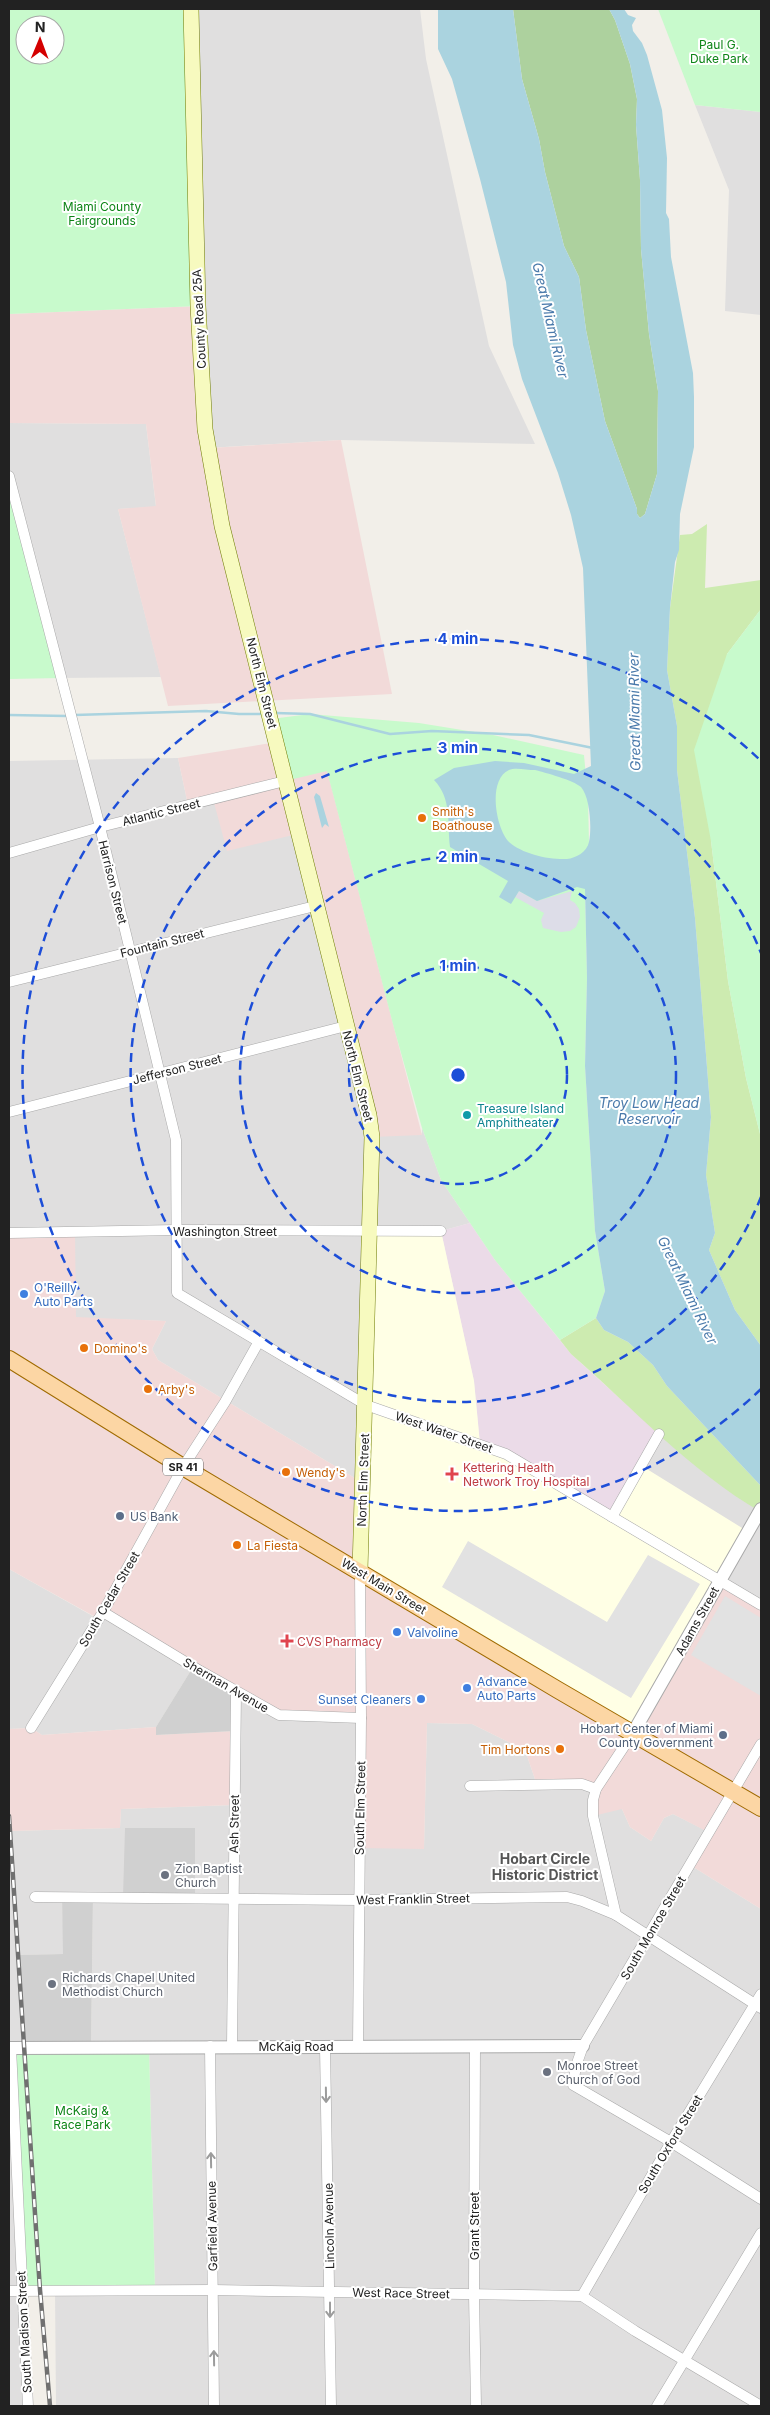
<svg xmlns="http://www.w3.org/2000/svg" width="770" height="2415" viewBox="0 0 770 2415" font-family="Inter,sans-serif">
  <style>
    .residential { fill: #e0dfdf }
    .commercial { fill: #f2dad9 }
    .industrial { fill: #ebdbe8 }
    .education { fill: #ffffe5 }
    .religious { fill: #d0d0d0 }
    .grass { fill: #cdebb0 }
    .forest { fill: #add19e }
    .park { fill: #c8facc; fill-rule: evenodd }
    .parking { fill: #e2e2e2 }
    .plaza { fill: #dddde8 }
    .water { fill: #aad3df; fill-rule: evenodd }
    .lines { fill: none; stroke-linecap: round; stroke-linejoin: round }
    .stream { stroke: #aad3df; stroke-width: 2.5 }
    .minor-casing { stroke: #a9a9a9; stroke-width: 11 }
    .tertiary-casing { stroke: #a9a9a9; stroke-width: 14 }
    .secondary-casing { stroke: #707d05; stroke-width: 16 }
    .primary-casing { stroke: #a06b00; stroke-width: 18 }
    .minor { stroke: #fff; stroke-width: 10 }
    .tertiary { stroke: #fff; stroke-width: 12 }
    .secondary { stroke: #f7fabf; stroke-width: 15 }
    .primary { stroke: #fcd6a4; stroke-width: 16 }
    .rail-casing { stroke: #707070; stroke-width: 4.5 }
    .rail { stroke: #fff; stroke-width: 2.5; stroke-dasharray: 8; stroke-linecap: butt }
    .oneway { stroke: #9c9c9c }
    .ring { fill: none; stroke: #1d4ed8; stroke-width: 2.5; stroke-dasharray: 9 6 }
    .food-dot { fill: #e8710a; stroke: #fff; stroke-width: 2 }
    .culture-dot { fill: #0f9aa8; stroke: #fff; stroke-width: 2 }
    .shop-dot { fill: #3f7fe0; stroke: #fff; stroke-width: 2 }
    .health-dot { fill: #e0444e; stroke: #fff; stroke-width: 2 }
    .service-dot { fill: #5c6f8a; stroke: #fff; stroke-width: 2 }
    .worship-dot { fill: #6b7280; stroke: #fff; stroke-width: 2 }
    .labels { text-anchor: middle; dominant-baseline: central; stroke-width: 4; stroke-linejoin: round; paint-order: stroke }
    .shield { fill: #fff; stroke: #646464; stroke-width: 1 }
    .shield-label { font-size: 11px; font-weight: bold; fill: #222 }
    .park-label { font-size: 12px; fill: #0c8416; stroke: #fff }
    .street-label { font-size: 12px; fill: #222; stroke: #fff }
    .food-label { font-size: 12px; fill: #c56008; stroke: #fff; text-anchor: start }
    .culture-label { font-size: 12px; fill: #0d838f; stroke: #fff; text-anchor: start }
    .shop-label { font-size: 12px; fill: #366cbe; stroke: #fff; text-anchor: start }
    .health-label { font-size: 12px; fill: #be3a42; stroke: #fff; text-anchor: start }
    .service-label { font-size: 12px; fill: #4e5e75; stroke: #fff; text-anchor: start }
    .worship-label { font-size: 12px; fill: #5b616d; stroke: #fff; text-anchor: start }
    .water-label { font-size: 14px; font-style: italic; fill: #4a7aab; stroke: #fff }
    .neighbourhood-label { font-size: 14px; font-weight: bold; fill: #555; stroke: #fff }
    .centre { fill: #1d4ed8; stroke: #fff; stroke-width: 2.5 }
    .ring-label { font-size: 15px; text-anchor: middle; font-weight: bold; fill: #1d4ed8; stroke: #fff; stroke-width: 4; stroke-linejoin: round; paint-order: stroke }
  </style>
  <rect width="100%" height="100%" fill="#f2efe9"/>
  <g class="residential">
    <polygon points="191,9 420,9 426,59 489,346 535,444 341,440 208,448"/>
    <polygon points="695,105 761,112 761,315 725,311 729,190"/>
    <polygon points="9,423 146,424 156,507 118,509 161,677 61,678 9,476"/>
    <polygon points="178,758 188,805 213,799 298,834 422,1135 422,1128 441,1180 470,1223 441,1231 363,1483 158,1360 152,1349 166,1321 76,1318 9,1233 9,761"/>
    <polygon points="659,1434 720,1484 761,1512 761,1605 720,1580 642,1466"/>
    <polygon points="9,1569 98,1619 103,1612 193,1667 156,1727 42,1735 31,1728 9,1729"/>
    <polygon points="236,1692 361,1718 424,1848 427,1723 472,1724 525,1750 537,1785 582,1784 622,1809 630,1827 651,1841 664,1818 673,1814 709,1832 690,1865 761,1909 761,2406 56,2406 55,2290 155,2290 149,2047 91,2047 93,1898 62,1897 64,1954 18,1955 24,2048 28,2406 9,2406 9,1816 10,1831 120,1828 121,1809 234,1805"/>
  </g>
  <g class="commercial">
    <polygon points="198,306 209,448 341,440 392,694 168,706 118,509 156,506 146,424 9,423 9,314"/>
    <polygon points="277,742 327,770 422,1135 372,1137 297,834 227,851 213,799 188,805 178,758"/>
    <polygon points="75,1232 76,1317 166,1321 152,1349 158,1360 363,1483 720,1580 761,1605 761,1909 690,1865 708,1832 673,1814 664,1818 651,1841 630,1827 622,1809 593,1816 596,1789 537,1785 525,1750 472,1724 427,1723 424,1849 360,1848 361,1718 279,1715 103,1612 99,1619 9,1569 9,1233"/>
    <polygon points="156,1727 156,1735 235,1731 234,1805 121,1809 120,1828 10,1831 9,1729 31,1728 42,1735"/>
  </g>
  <polygon class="industrial" points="470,1223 495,1260 571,1354 659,1434 612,1517 480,1444 474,1381 441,1231"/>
  <polygon class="education" points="441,1231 474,1381 480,1444 612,1516 642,1466 747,1531 633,1733 360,1571 369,1232"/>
  <g class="religious">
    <polygon points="193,1667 236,1692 235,1731 156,1735 156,1727"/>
    <polygon points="125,1828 195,1828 195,1898 123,1897"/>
    <polygon points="62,1897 93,1897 91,2047 24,2048 18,1955 63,1954"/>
  </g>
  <g class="grass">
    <polygon points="707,524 705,588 761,580 761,609 727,654 711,841 728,981 746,1078 761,1138 761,1346 735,1310 709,1250 715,1233 706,1175 711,1117 695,918 677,770 677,726 667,670 670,608 680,535 692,534"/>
    <path d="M 596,1318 L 604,1330 L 628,1342 L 653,1365 L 667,1386 L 761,1486 L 761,1512 C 690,1471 633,1408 571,1354 L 560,1340 Z"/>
  </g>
  <polygon class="forest" points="513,9 609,9 615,20 630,64 637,99 636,125 640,180 641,249 649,334 658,391 657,474 645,514 640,518 637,514 637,509 605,421 586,330 579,277 564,246 545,172 539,139 522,79"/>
  <g class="park">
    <path d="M 9,9 L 191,9 L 198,306 L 9,314 ZM 25,25 L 55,25 L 55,55 L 25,55 Z"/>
    <polygon points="658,9 761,9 761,112 695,105"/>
    <polygon points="9,476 61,678 9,679"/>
    <polygon points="761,609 761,1138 746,1078 728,981 711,841 694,750 727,654"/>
    <polygon points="310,714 419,723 493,735 584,755 588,798 589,843 585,889 587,978 585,1066 595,1231 605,1291 596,1318 560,1340 495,1260 441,1180 422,1128 394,1028 327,771 285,781 271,719"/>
    <polygon points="149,2046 155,2291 21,2290 11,2048"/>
  </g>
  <g class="parking">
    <polygon points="468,1541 607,1622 648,1555 700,1584 631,1698 442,1587"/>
    <polygon points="725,1596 761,1618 761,1696 691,1655"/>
  </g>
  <polygon class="plaza" points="519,891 537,901 572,891 570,900 575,903 579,909 580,917 576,927 570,931 561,932 543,928 541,920 544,913 515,897"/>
  <g class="water">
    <path d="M 438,9 L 513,9 L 522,79 L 539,139 L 545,172 L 564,246 L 579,277 L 586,330 L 605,421 L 637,509 L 637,514 L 640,518 L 645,514 L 657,474 L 658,391 L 649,334 L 641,249 L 640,180 L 636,125 L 637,99 L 630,64 L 615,20 L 609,9 L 624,9 L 628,15 L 636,18 L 632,25 L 633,31 L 642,43 L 647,55 L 662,110 L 667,158 L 666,213 L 669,219 L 671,257 L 693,373 L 694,397 L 694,447 L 680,514 L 679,550 L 675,562 L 670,608 L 667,670 L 677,726 L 677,770 L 695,918 L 711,1117 L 706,1175 L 715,1233 L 709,1250 L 735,1310 L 761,1346 L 761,1486 L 667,1386 L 653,1365 L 628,1342 L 604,1330 L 596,1318 L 605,1291 L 595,1231 L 585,1066 L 587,978 L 585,889 L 577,887 L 537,901 L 519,891 L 511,904 L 499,897 L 508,881 L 450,847 C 447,821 452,799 434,780 L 454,768 L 495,761 L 524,763 L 574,774 L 591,766 L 583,568 L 571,515 L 558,473 L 522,379 L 513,345 L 506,282 L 480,179 L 452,79 L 438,49 ZM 535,770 C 546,773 573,780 581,787 C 590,797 592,828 589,842 C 587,852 576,858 567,859 C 550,860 522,854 509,842 C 496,829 487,780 509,770 C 515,767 527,770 535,770 Z"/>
    <polygon points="316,793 320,796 329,827 325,824 322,828 314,797"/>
  </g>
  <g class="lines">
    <g class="stream">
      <polyline points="275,713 310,714 390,734 432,731 529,735 593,748"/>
      <polyline points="9,715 67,716"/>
      <polyline points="75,715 206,711 239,714 264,714"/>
    </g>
    <g class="minor-casing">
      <g id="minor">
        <polyline points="9,476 100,827 176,1140 177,1293 366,1405 506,1454 761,1605"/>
        <polyline points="9,853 100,827 285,781"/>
        <polyline points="9,982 315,906"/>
        <polyline points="9,1112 346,1026"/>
        <polyline points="9,1233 177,1230 441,1231"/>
        <polyline points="612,1517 659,1434"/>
        <polyline points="103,1612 197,1669 279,1715 361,1718"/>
        <polyline points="31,1728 103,1612 183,1467 225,1402 258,1343"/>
        <polyline points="761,1744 583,2046 576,2066 573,2085 671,2142 761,2199"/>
        <polyline points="470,1786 582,1784 596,1789"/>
        <polyline points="35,1897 359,1900 567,1897 582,1901 616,1915 761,2008"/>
        <polyline points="616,1915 593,1816 593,1800 596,1789 633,1733"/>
        <polyline points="210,2046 214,2406"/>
        <polyline points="232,2046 236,1692"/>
        <polyline points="358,2046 361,1718 360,1571"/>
        <polyline points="475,2046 474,2294 476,2406"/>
        <polyline points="325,2047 331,2406"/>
        <polyline points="11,2048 28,2406"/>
        <polyline points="9,2291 213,2290 582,2296 635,2331 761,2406"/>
        <polyline points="582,2296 671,2142 761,1994"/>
        <polyline points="657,2406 761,2233"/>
      </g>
    </g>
    <g class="tertiary-casing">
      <g id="tertiary">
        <polyline points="633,1733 761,1509"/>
        <polyline points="9,2048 583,2046"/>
      </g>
    </g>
    <g class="secondary-casing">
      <polyline id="secondary" points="191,9 198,306 205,429 222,526 369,1115 372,1137 360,1571"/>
    </g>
    <g class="primary-casing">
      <polyline id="primary" points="9,1359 183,1467 558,1690 761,1808"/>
    </g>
    <use href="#minor" class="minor"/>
    <use href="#tertiary" class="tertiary"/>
    <use href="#secondary" class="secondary"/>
    <use href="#primary" class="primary"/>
    <g class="rail-casing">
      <polyline id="rail" points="9,1816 40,2290 50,2406"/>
    </g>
    <use href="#rail" class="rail"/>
  </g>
  <defs><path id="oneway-shaft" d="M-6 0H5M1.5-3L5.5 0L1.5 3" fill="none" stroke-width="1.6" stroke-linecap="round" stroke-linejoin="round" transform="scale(1.25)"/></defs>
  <g class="oneway">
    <use href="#oneway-shaft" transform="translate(326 2095) rotate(89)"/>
    <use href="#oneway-shaft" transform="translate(211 2160) rotate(-91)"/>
    <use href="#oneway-shaft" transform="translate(330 2310) rotate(90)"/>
    <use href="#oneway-shaft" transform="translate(214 2358) rotate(-91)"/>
  </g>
  <g class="ring">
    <circle cx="458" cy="1075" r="109"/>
    <circle cx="458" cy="1075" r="218"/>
    <path d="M761 1197A327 327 0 1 1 761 953"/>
    <path d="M761 1389A436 436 0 1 1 761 761"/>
  </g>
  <g class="food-dot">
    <circle cx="422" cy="818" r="5"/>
    <circle cx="84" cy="1348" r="5"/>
    <circle cx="148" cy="1389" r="5"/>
    <circle cx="286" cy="1472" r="5"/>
    <circle cx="237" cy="1545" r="5"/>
    <circle cx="560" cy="1749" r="5"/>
  </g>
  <circle class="culture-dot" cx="467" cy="1115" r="5"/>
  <g class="shop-dot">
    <circle cx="24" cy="1294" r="5"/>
    <circle cx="397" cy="1632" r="5"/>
    <circle cx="467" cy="1688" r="5"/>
    <circle cx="421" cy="1699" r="5"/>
  </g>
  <g class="health-dot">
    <path d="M449.5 1466.5h5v5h5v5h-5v5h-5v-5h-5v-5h5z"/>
    <path d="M284.5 1633.5h5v5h5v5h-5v5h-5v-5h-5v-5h5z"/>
  </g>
  <g class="service-dot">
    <circle cx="120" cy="1516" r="5"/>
    <circle cx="723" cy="1735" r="5"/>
  </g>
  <g class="worship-dot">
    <circle cx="165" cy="1875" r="5"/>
    <circle cx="52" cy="1984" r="5"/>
    <circle cx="547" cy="2072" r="5"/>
  </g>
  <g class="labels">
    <rect class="shield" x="163" y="1458.5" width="40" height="17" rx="4"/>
    <g class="shield-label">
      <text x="183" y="1467">SR 41</text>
    </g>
    <g class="park-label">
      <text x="719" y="44">Paul G.<tspan x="719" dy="14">Duke Park</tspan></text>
      <text x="102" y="206">Miami County<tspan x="102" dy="14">Fairgrounds</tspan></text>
      <text x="82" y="2110">McKaig &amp;<tspan x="82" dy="14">Race Park</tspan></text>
    </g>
    <g class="street-label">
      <text transform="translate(199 319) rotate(-93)">County Road 25A</text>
      <text transform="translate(262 683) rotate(76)">North Elm Street</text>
      <text transform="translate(161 812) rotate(-14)">Atlantic Street</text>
      <text transform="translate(113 882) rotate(76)">Harrison Street</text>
      <text transform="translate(162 943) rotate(-14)">Fountain Street</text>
      <text transform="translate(177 1069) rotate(-14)">Jefferson Street</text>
      <text transform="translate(358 1076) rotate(76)">North Elm Street</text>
      <text x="225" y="1231">Washington Street</text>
      <text transform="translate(444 1432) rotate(19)">West Water Street</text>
      <text transform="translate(363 1480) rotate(-88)">North Elm Street</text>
      <text transform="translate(384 1586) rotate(31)">West Main Street</text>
      <text transform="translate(109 1599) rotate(-60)">South Cedar Street</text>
      <text transform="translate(697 1621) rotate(-61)">Adams Street</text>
      <text transform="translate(226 1685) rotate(30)">Sherman Avenue</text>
      <text transform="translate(360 1808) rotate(-89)">South Elm Street</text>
      <text transform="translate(234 1824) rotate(-89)">Ash Street</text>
      <text transform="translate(413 1899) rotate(-1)">West Franklin Street</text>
      <text transform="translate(653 1928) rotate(-60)">South Monroe Street</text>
      <text x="296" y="2046">McKaig Road</text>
      <text transform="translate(670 2144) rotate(-59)">South Oxford Street</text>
      <text transform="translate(212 2226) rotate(-91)">Garfield Avenue</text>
      <text transform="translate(329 2226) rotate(-91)">Lincoln Avenue</text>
      <text transform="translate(474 2226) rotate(-90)">Grant Street</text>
      <text transform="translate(401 2293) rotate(1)">West Race Street</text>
      <text transform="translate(24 2332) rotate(-93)">South Madison Street</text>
    </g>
    <g class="food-label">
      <text x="432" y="811">Smith's<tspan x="432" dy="14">Boathouse</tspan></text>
      <text x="94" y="1348">Domino's</text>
      <text x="158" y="1389">Arby's</text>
      <text x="296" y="1472">Wendy's</text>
      <text x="247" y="1545">La Fiesta</text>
      <text x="550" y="1749" text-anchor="end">Tim Hortons</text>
    </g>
    <g class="culture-label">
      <text x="477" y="1108">Treasure Island<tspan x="477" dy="14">Amphitheater</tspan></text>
    </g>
    <g class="shop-label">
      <text x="34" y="1287">O'Reilly<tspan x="34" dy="14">Auto Parts</tspan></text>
      <text x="407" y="1632">Valvoline</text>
      <text x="477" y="1681">Advance<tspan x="477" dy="14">Auto Parts</tspan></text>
      <text x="411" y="1699" text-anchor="end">Sunset Cleaners</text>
    </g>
    <g class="health-label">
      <text x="463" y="1467">Kettering Health<tspan x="463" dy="14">Network Troy Hospital</tspan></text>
      <text x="297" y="1641">CVS Pharmacy</text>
    </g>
    <g class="service-label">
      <text x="130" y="1516">US Bank</text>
      <text x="713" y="1728" text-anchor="end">Hobart Center of Miami<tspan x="713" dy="14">County Government</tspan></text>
    </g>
    <g class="worship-label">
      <text x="175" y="1868">Zion Baptist<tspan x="175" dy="14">Church</tspan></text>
      <text x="62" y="1977">Richards Chapel United<tspan x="62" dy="14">Methodist Church</tspan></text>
      <text x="557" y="2065">Monroe Street<tspan x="557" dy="14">Church of God</tspan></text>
    </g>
    <g class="water-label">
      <text transform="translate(551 320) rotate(77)">Great Miami River</text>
      <text transform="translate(634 712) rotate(-91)">Great Miami River</text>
      <text x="649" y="1102">Troy Low Head<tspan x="649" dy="16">Reservoir</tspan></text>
      <text transform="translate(688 1290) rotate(64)">Great Miami River</text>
    </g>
    <g class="neighbourhood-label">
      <text x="545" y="1858">Hobart Circle<tspan x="545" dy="16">Historic District</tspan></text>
    </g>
  </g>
  <circle cx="458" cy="1075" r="8" class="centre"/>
  <g class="ring-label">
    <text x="458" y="644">4 min</text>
    <text x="458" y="753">3 min</text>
    <text x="458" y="862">2 min</text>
    <text x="458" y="971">1 min</text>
  </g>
  <rect width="770" height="2415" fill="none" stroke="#222222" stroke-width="20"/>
  <g transform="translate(40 40) rotate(1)"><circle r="24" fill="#ffffff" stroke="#a7a7a7"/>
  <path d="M0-4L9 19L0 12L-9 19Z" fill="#d40000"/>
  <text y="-8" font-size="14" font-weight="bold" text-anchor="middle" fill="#222222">N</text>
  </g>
</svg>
